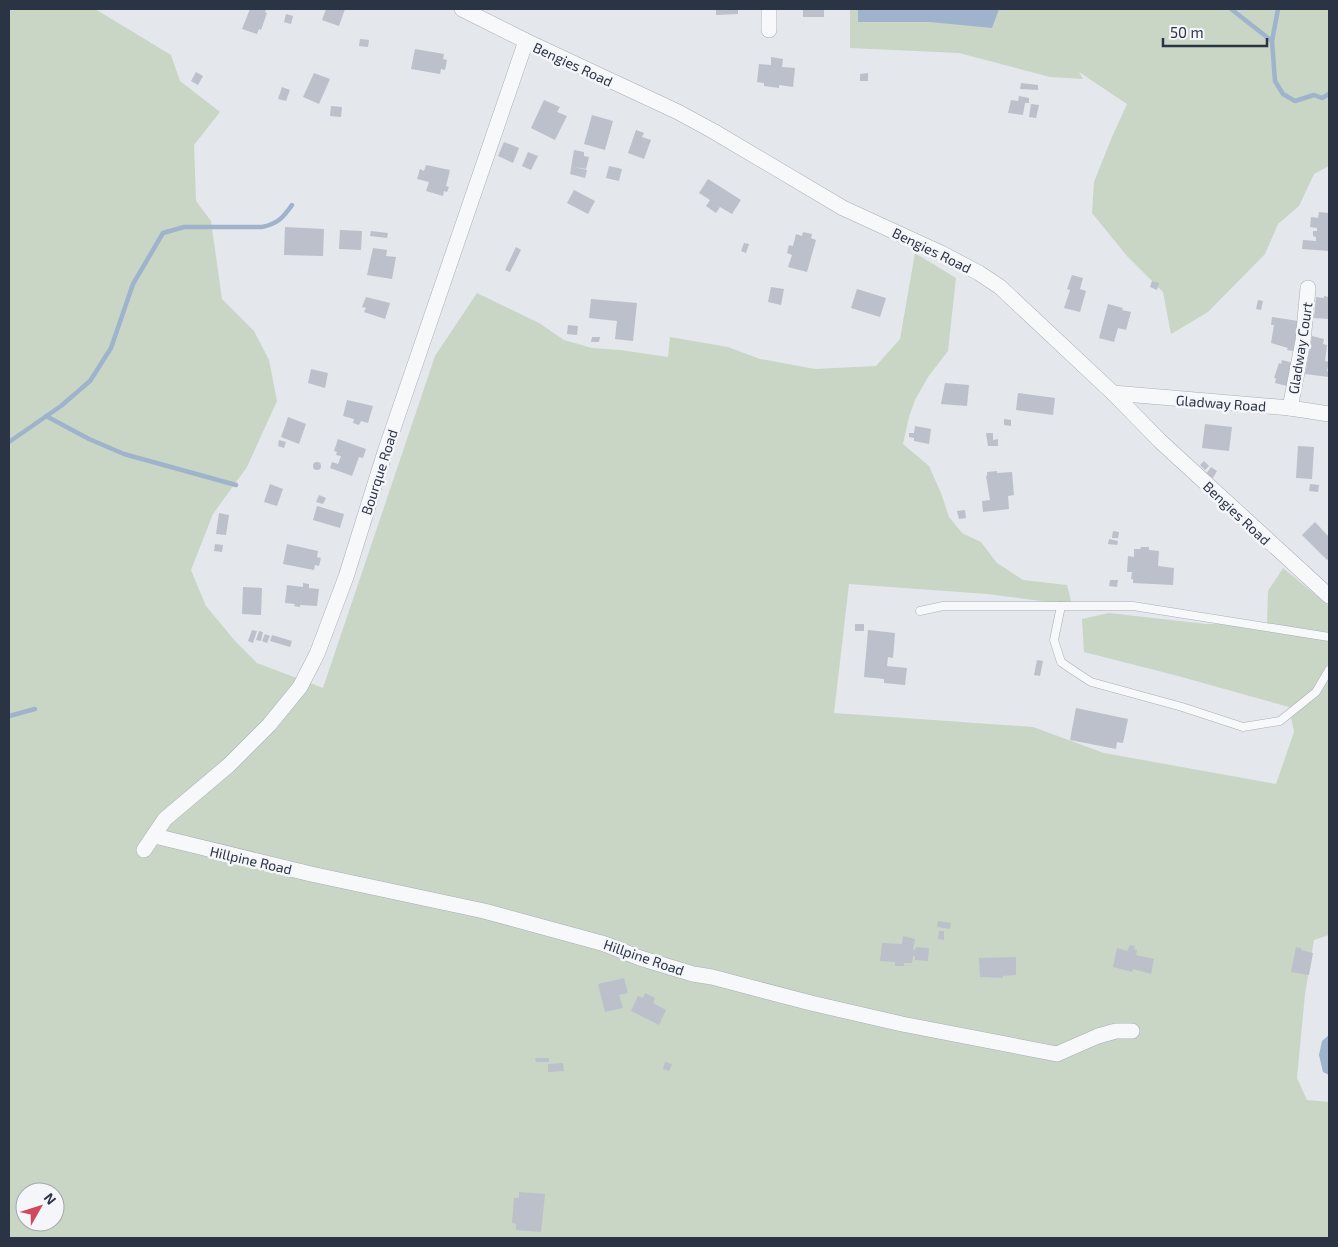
<svg xmlns="http://www.w3.org/2000/svg" width="1338" height="1247" viewBox="0 0 1338 1247" font-family="'Exo 2',sans-serif">
  <style>
    .green { fill: #c9d6c5; fill-rule: evenodd }
    .water { fill: #9fb4cc }
    .lines { fill: none; stroke-linecap: round; stroke-linejoin: round }
    .stream { stroke: #9fb4cc; stroke-width: 4.5 }
    .building { fill: #bbc0ca }
    .lane-casing { stroke: #a9aeb7; stroke-width: 9 }
    .street-casing { stroke: #a9aeb7; stroke-width: 16 }
    .lane { stroke: #f7f8fa; stroke-width: 8 }
    .street { stroke: #f7f8fa; stroke-width: 15 }
    .labels { text-anchor: middle; dominant-baseline: central; stroke-width: 5; stroke-linejoin: round; paint-order: stroke }
    .street-label { font-size: 14px; fill: #2b3445; stroke: #f4f6f9 }
  </style>
  <rect width="100%" height="100%" fill="#e4e7ec"/>
  <g class="green">
    <path d="M 9,9 L 95,9 L 171,55 L 180,81 L 220,112 L 194,145 L 196,201 L 211,221 L 222,299 L 254,331 L 269,360 L 277,401 L 247,467 L 213,514 L 191,570 L 206,606 L 235,641 L 257,663 L 323,688 L 435,356 L 477,293 L 539,323 L 564,340 L 592,348 L 620,350 L 668,357 L 670,337 L 728,347 L 760,359 L 815,369 L 876,366 L 900,339 L 915,253 L 956,278 L 948,351 L 928,377 L 915,400 L 909,417 L 903,444 L 929,466 L 941,493 L 949,517 L 962,533 L 981,542 L 997,563 L 1023,580 L 1067,585 L 1072,605 L 987,594 L 849,584 L 834,713 L 1033,727 L 1104,753 L 1276,784 L 1294,732 L 1289,707 L 1178,676 L 1084,652 L 1082,619 L 1109,613 L 1206,624 L 1267,624 L 1268,591 L 1283,568 L 1329,606 L 1329,935 L 1314,940 L 1305,994 L 1297,1078 L 1307,1100 L 1329,1102 L 1329,1238 L 9,1238 ZM 25,1192 L 55,1192 L 55,1222 L 25,1222 Z"/>
    <polygon points="850,9 1329,9 1329,166 1314,174 1299,206 1278,224 1265,254 1208,312 1171,334 1163,292 1127,256 1092,213 1094,182 1112,137 1127,104 1079,72 1083,79 1050,77 959,53 850,48"/>
  </g>
  <g class="water">
    <polygon points="858,9 999,9 992,28 930,22 858,22"/>
    <polygon points="1329,1035 1329,1075 1323,1072 1319,1055 1322,1041"/>
  </g>
  <g class="lines">
    <g class="stream">
      <polyline points="1231,9 1272,41"/>
      <polyline points="1278,9 1272,41 1275,81 1283,94 1295,101 1314,95 1322,98 1329,94"/>
      <polyline points="46,416 89,439 124,454 236,485"/>
      <path d="M 9,442 L 61,406 L 90,381 L 111,348 L 133,284 L 163,233 L 184,227 L 262,227 C 277,224 283,218 292,205"/>
      <polyline points="9,716 35,709"/>
    </g>
  </g>
  <g class="building">
    <polygon points="250,9 266,9 265,12 267,13 261,30 259,29 257,34 242,29"/>
    <polygon points="326,9 345,9 339,26 322,20"/>
    <polygon points="716,9 738,9 738,14 716,15"/>
    <rect x="803" y="9" width="21" height="8"/>
    <polygon points="286,14 293,16 291,24 284,22"/>
    <polygon points="360,39 369,40 368,47 359,46"/>
    <polygon points="415,49 444,54 443,59 447,60 445,70 441,69 440,74 411,69"/>
    <polygon points="771,57 783,59 782,67 795,68 793,87 779,85 779,88 764,86 764,83 757,82 759,64 771,65"/>
    <polygon points="196,72 203,76 198,85 191,81"/>
    <polygon points="314,73 330,79 319,104 303,97"/>
    <polygon points="868,73 868,81 860,81 860,74"/>
    <polygon points="1021,83 1038,85 1038,90 1020,89"/>
    <polygon points="282,87 290,90 286,101 278,99"/>
    <polygon points="1019,96 1029,98 1029,103 1025,103 1023,115 1008,113 1011,100 1018,101"/>
    <polygon points="544,100 560,107 557,112 567,116 555,140 531,128"/>
    <polygon points="1031,104 1039,105 1036,118 1029,117"/>
    <polygon points="331,106 342,107 341,117 330,116"/>
    <polygon points="592,115 613,121 605,150 584,144"/>
    <polygon points="636,130 644,133 642,137 651,140 644,159 628,153"/>
    <polygon points="504,142 519,148 513,163 498,156"/>
    <polygon points="574,150 584,152 584,156 589,157 586,169 574,167 587,170 585,178 570,174"/>
    <polygon points="528,152 538,156 531,170 522,166"/>
    <polygon points="426,165 450,170 446,186 449,187 447,192 444,191 443,196 426,191 429,182 417,179 420,169 424,171"/>
    <polygon points="609,166 622,169 619,181 606,178"/>
    <polygon points="708,179 741,200 732,214 720,207 716,213 706,206 710,200 699,193"/>
    <polygon points="574,190 595,201 588,214 567,203"/>
    <polygon points="1319,212 1329,213 1329,251 1302,249 1303,240 1316,241 1316,237 1313,236 1313,231 1317,231 1317,228 1310,227 1311,217 1318,218"/>
    <polygon points="285,227 324,229 323,256 284,255"/>
    <polygon points="340,230 362,231 361,250 339,249"/>
    <polygon points="371,231 388,233 387,238 370,236"/>
    <polygon points="803,232 812,234 811,238 816,240 807,272 788,267 792,255 787,253 789,245 793,246 796,234 802,236"/>
    <polygon points="744,243 749,244 746,253 741,251"/>
    <polygon points="516,247 521,250 510,272 505,270"/>
    <polygon points="373,248 387,250 386,256 396,257 392,279 367,275"/>
    <polygon points="1072,275 1083,278 1080,289 1086,291 1080,312 1064,308 1070,290 1067,289"/>
    <polygon points="1152,281 1159,283 1157,290 1150,287"/>
    <polygon points="771,287 784,289 781,305 768,302"/>
    <polygon points="857,289 886,298 880,317 851,308"/>
    <polygon points="1324,296 1329,297 1329,319 1314,318 1316,297 1324,298"/>
    <polygon points="366,297 390,303 385,319 364,312 366,308 362,307"/>
    <polygon points="591,299 637,303 633,341 615,339 617,321 589,318"/>
    <polygon points="1258,300 1263,301 1261,310 1256,309"/>
    <polygon points="1108,304 1123,308 1122,310 1131,312 1126,330 1118,328 1114,342 1099,338"/>
    <polygon points="1272,317 1298,321 1297,349 1293,349 1293,351 1287,350 1288,348 1271,343 1274,325 1271,325"/>
    <polygon points="568,325 578,326 577,335 567,334"/>
    <polygon points="1312,336 1324,339 1323,344 1327,345 1325,361 1329,362 1327,371 1329,372 1329,377 1305,374"/>
    <polygon points="592,337 600,337 599,342 591,342"/>
    <polygon points="1282,360 1293,363 1287,386 1275,383 1276,378 1274,378 1279,363 1281,364"/>
    <polygon points="311,369 328,373 325,388 308,383"/>
    <polygon points="945,383 969,385 967,406 941,404"/>
    <polygon points="1018,393 1055,398 1053,415 1016,410"/>
    <polygon points="347,400 373,406 368,423 361,421 359,425 353,423 354,419 343,416"/>
    <polygon points="288,417 306,424 299,444 281,437"/>
    <polygon points="1004,419 1011,420 1011,426 1004,425"/>
    <polygon points="1205,424 1232,427 1229,451 1202,448"/>
    <polygon points="915,426 931,429 929,444 914,441 914,438 909,437 909,433 914,433"/>
    <polygon points="986,433 993,433 993,440 998,439 998,446 988,446"/>
    <polygon points="338,439 366,449 363,458 359,457 352,476 330,468 332,462 338,464 341,456 336,455 337,452 334,451"/>
    <polygon points="279,440 286,442 284,448 278,446"/>
    <polygon points="1298,446 1314,447 1312,479 1296,478"/>
    <polygon points="1204,461 1209,466 1205,470 1200,465"/>
    <circle cx="317" cy="466" r="4"/>
    <polygon points="1211,467 1217,471 1213,478 1206,474"/>
    <polygon points="997,471 997,473 1012,472 1014,495 1008,496 1009,509 983,512 982,501 990,500 986,476 987,476 987,472"/>
    <polygon points="270,484 283,489 277,506 264,502"/>
    <polygon points="1310,484 1319,485 1318,492 1309,491"/>
    <polygon points="319,495 326,498 323,504 316,502"/>
    <polygon points="317,506 344,514 340,528 313,520"/>
    <polygon points="965,510 966,518 959,519 957,511"/>
    <polygon points="219,513 229,515 226,535 216,534"/>
    <polygon points="1315,522 1329,537 1329,558 1327,560 1302,535"/>
    <polygon points="1113,531 1119,532 1118,538 1112,538"/>
    <polygon points="1109,539 1118,541 1117,545 1108,544"/>
    <polygon points="215,544 223,545 222,552 214,551"/>
    <polygon points="287,544 318,551 317,557 321,558 319,566 315,565 314,570 283,564"/>
    <polygon points="1141,547 1149,547 1149,550 1159,551 1158,566 1174,568 1173,585 1133,583 1133,579 1131,579 1132,572 1127,572 1128,556 1134,557 1134,549 1140,549"/>
    <polygon points="1110,580 1118,580 1117,587 1109,586"/>
    <polygon points="303,583 309,584 309,588 319,589 317,606 300,605 300,607 294,606 295,604 285,603 287,585 303,587"/>
    <polygon points="243,587 262,588 261,615 242,614"/>
    <rect x="855" y="624" width="9" height="7"/>
    <polygon points="252,630 257,631 253,643 248,641"/>
    <polygon points="868,630 895,633 893,658 888,657 887,666 907,668 905,685 884,683 884,679 864,677"/>
    <polygon points="259,631 263,632 261,641 256,640"/>
    <polygon points="265,634 270,636 267,643 262,641"/>
    <polygon points="272,635 292,641 290,647 270,641"/>
    <polygon points="1037,660 1043,661 1040,676 1034,675"/>
    <polygon points="1076,708 1128,719 1123,743 1117,742 1116,749 1070,740"/>
    <polygon points="938,921 951,923 950,929 937,927"/>
    <polygon points="939,931 944,931 944,940 938,939"/>
    <polygon points="903,936 915,939 913,950 915,950 916,947 929,948 928,961 915,960 915,956 913,956 912,963 904,963 904,966 895,966 895,962 880,961 882,943 902,944"/>
    <polygon points="1130,945 1135,946 1134,949 1137,950 1136,955 1154,959 1151,974 1133,969 1132,972 1113,967 1117,948 1127,951"/>
    <polygon points="1296,947 1301,948 1301,950 1313,953 1309,975 1291,972"/>
    <polygon points="1016,957 1016,975 1003,976 1003,978 980,977 979,958"/>
    <polygon points="624,978 628,993 619,995 623,1008 605,1012 598,984"/>
    <polygon points="645,993 655,998 653,1003 666,1010 659,1025 631,1011 638,996 643,998"/>
    <polygon points="535,1058 549,1058 549,1062 536,1062"/>
    <polygon points="665,1062 672,1064 669,1071 663,1069"/>
    <polygon points="563,1063 564,1071 548,1072 548,1064"/>
    <polygon points="519,1192 545,1194 541,1232 516,1230 516,1224 512,1223 514,1198 519,1198"/>
  </g>
  <g class="lines">
    <g class="lane-casing">
      <g id="lane">
        <polyline points="1061,606 1054,640 1061,662 1074,671 1091,682 1182,707 1243,727 1280,721 1316,692 1329,670"/>
        <polyline points="920,611 943,606 1133,606 1329,637"/>
      </g>
    </g>
    <g class="street-casing">
      <g id="street">
        <polyline points="462,9 526,41 678,112 713,131 843,208 941,253 979,273 1000,287 1113,393 1160,441 1329,596"/>
        <polyline points="769,9 769,30"/>
        <polyline points="1113,393 1290,408 1329,414"/>
        <polyline points="1290,408 1303,341 1308,288"/>
        <polyline points="155,836 311,874 484,911 605,944 640,958 693,974 712,977 811,1003 902,1024 1057,1054 1098,1036 1116,1031 1132,1031"/>
        <polyline points="144,850 165,819 229,765 269,725 300,687 317,654 346,577 385,452 526,41"/>
      </g>
    </g>
    <use href="#lane" class="lane"/>
    <use href="#street" class="street"/>
  </g>
  <g class="labels">
    <g class="street-label">
      <text transform="translate(573 64) rotate(25)">Bengies Road</text>
      <text transform="translate(932 250) rotate(26)">Bengies Road</text>
      <text transform="translate(1300 348) rotate(-81)">Gladway Court</text>
      <text transform="translate(1221 403) rotate(4)">Gladway Road</text>
      <text transform="translate(379 472) rotate(-72)">Bourque Road</text>
      <text transform="translate(1237 513) rotate(43)">Bengies Road</text>
      <text transform="translate(251 860) rotate(13)">Hillpine Road</text>
      <text transform="translate(644 957) rotate(19)">Hillpine Road</text>
    </g>
  </g>
  <rect width="1338" height="1247" fill="none" stroke="#2b3445" stroke-width="20"/>
  <g transform="translate(40 1207) rotate(51)"><circle r="24" fill="#f4f6f9" stroke="#a4a8b1"/>
  <path d="M0-4L9 19L0 12L-9 19Z" fill="#d1495b"/>
  <text y="-8" font-size="14" font-weight="bold" text-anchor="middle" fill="#2b3445">N</text>
  </g>
  <path d="M1163 38v8h104v-8" fill="none" stroke="#2b3445" stroke-width="2.5"/>
  <text x="1170" y="38" font-size="15" fill="#2b3445" stroke="#f4f6f9" stroke-width="4" paint-order="stroke">50 m</text>
</svg>
